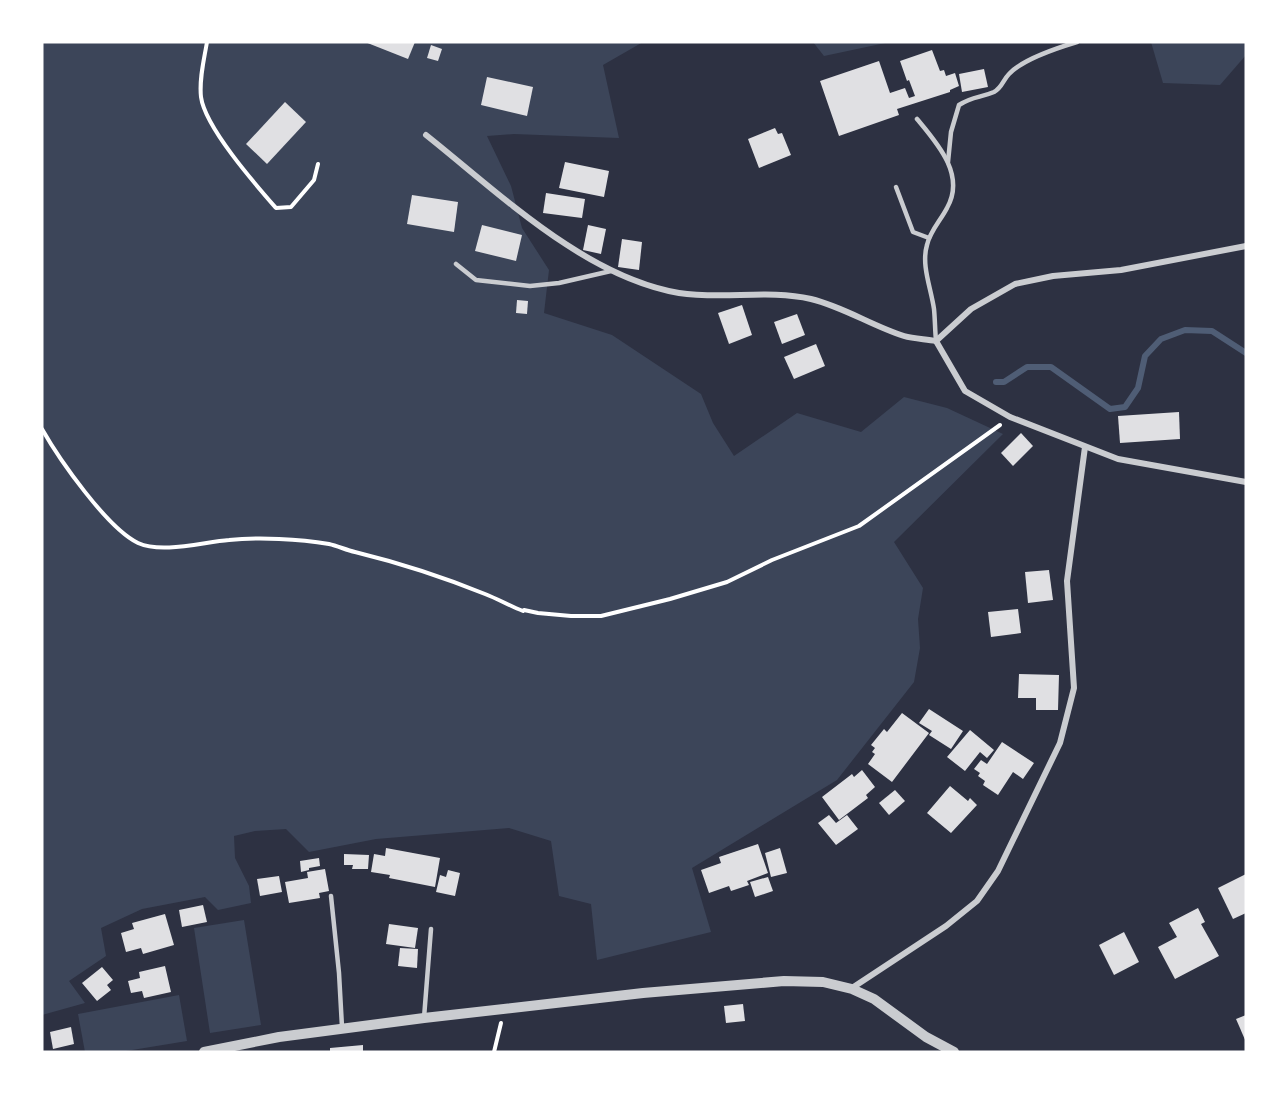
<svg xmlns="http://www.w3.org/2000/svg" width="1288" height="1094" viewBox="0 0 1288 1094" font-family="Overpass,sans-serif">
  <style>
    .green { fill: #3c4559 }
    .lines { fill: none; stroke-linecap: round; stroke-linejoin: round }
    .stream { stroke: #4f5d75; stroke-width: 6 }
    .building { fill: #e0e0e3 }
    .path { stroke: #fff; stroke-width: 4 }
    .service { stroke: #caccd0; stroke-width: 4.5 }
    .minor { stroke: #caccd0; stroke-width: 6 }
    .tertiary { stroke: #caccd0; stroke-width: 10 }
  </style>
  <rect width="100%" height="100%" fill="#2d3142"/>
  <g class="green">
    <polygon points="42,42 643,42 603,65 619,138 514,134 487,136 511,186 522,228 549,270 544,313 612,335 701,394 713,423 734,456 797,413 861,432 904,397 947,408 1003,434 894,542 923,588 918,619 920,648 914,682 837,780 692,868 711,932 597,960 591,904 559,896 551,841 509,828 376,839 309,852 286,829 255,831 234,836 235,858 249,886 251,903 218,910 205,897 142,909 101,928 106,956 69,981 85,1003 42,1015"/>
    <polygon points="813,42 890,42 824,56"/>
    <polygon points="1151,42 1246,42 1246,55 1220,85 1163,83"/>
    <polygon points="244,920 261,1025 210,1033 194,928"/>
    <polygon points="179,995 187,1041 120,1052 85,1052 78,1014"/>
  </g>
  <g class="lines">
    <polyline class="stream" points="996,382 1004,382 1027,367 1051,367 1110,409 1125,407 1138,388 1145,356 1161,339 1185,330 1212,331 1246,353"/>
  </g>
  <g class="building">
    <polygon points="365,42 415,42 408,59"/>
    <polygon points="431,45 442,49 438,61 427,58"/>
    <polygon points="932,50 940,71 944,70 946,76 955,73 959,86 950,90 950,92 897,109 899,115 839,136 820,81 879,61 890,93 905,88 909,98 915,96 909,80 907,81 900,61"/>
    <polygon points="984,69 988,87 962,92 959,74"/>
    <polygon points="487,77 533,87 527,116 481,105"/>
    <polygon points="285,102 306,122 267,164 246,144"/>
    <polygon points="775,128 778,134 782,133 791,155 759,168 748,139"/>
    <polygon points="565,162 609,171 604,197 559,188"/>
    <polygon points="546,193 585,199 582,218 543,213"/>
    <polygon points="412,195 458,202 454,232 407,224"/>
    <polygon points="482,225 522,235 516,261 475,251"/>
    <polygon points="588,225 606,229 601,254 583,250"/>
    <polygon points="622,239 642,242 639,270 618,267"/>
    <polygon points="517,300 528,301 527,314 516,313"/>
    <polygon points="742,305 752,335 729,344 718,313"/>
    <polygon points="797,314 805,335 782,344 774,322"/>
    <polygon points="816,344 825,366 794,379 784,357"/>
    <polygon points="1179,412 1180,439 1120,443 1118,416"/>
    <polygon points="1021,433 1033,446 1013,466 1001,453"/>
    <polygon points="1049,570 1053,600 1028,603 1025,572"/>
    <polygon points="1018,609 1021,633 991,637 988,612"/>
    <polygon points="1019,674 1059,675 1058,710 1036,710 1036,698 1018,698"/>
    <polygon points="929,709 963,731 951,749 929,735 932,731 919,723"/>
    <polygon points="902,713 929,733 892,782 868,764 875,754 872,752 875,748 871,745 884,729 887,732"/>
    <polygon points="970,730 994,750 987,758 980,752 965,771 947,757"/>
    <polygon points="1002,742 1034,763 1023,779 1013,772 998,795 983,785 985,781 978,776 980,773 974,769 981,760 987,764"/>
    <polygon points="862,770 875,787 866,795 868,798 839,820 822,797 852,774 854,777"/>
    <polygon points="950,786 968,801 970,798 977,805 951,833 927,813"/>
    <polygon points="895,790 905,801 889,815 879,803"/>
    <polygon points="829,815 836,823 847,815 858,829 836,845 818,823"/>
    <polygon points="758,844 768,873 747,881 749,885 731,891 729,886 709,893 701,870 721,863 719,857"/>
    <polygon points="386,848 440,858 435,887 389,878 390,875 371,872 374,854 385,856"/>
    <polygon points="780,848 787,873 771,877 765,853"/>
    <polygon points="344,854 369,855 368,869 352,869 353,865 344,865"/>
    <polygon points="319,858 320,866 309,868 309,870 301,872 300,861"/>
    <polygon points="325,869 329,891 319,893 320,898 289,903 285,882 308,878 307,872"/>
    <polygon points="448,870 460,873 455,896 436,892 440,875 446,877"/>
    <polygon points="1246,874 1246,913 1233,919 1218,888"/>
    <polygon points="279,876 282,892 260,896 257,879"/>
    <polygon points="768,877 773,891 755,897 750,882"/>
    <polygon points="203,905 207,922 182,927 179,910"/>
    <polygon points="1198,908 1205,922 1201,924 1219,956 1175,979 1158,947 1177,937 1169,923"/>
    <polygon points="165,914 174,945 143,954 141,948 126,952 121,933 134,929 132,923"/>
    <polygon points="389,924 418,928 415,948 386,944"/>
    <polygon points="1124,932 1139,962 1114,975 1099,945"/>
    <polygon points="400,948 418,949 417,968 398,966"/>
    <polygon points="165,966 171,992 144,998 142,991 131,993 128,981 140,978 139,972"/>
    <polygon points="102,967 113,980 107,985 111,990 97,1001 82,983"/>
    <polygon points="743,1004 745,1021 726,1023 724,1006"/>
    <polygon points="1246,1015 1246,1042 1236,1019"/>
    <polygon points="71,1027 74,1044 53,1049 50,1032"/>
    <polygon points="363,1045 363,1052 330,1052 330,1048"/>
  </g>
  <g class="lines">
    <g class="path">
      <path d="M 207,42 C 204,60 199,79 201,97 C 205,127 255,184 276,208 L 291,207 L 314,180 L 318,164"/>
      <path d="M 42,429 C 59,459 107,528 138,543 C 162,554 203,542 229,540 C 259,537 299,539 329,544 C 338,546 346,550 355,552 C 400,563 443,577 485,594 C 498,599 510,606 523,611 L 524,610 L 538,613 L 571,616 L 601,616 L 670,599 L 727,582 L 772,560 L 859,526 L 1000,425"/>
      <polyline points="494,1052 501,1023"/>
    </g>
    <g class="service">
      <path d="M 917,119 C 937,143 966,175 947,208 C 941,220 930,231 927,245 C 921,265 931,288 934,309 C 935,319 935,330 936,341"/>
      <path d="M 948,162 L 951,132 L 959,105 C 973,96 980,98 994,92 C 1002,88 1003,80 1009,74 C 1023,59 1057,48 1077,42"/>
      <polyline points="896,187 913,232 929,238"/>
      <polyline points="456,264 476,280 530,286 559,283 611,271"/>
      <polyline points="331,896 339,973 342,1027"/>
      <polyline points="424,1018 431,929"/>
    </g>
    <g class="minor">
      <path d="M 426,135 C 499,193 585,277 679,293 C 723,300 768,289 811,299 C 844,307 872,326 904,336 C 914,339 926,339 936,341"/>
      <polyline points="936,341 965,391 1010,417 1118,459 1246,482"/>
      <polyline points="936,341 971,309 1015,284 1053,276 1121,270 1246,246"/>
      <polyline points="852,988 946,926 977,901 998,871 1060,743 1074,688 1067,581 1085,447"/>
    </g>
    <polyline class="tertiary" points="204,1052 279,1037 424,1018 643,993 784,981 823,982 852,989 874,999 926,1037 954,1052"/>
  </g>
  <rect width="1288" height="1094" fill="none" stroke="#ffffff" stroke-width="87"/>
</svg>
